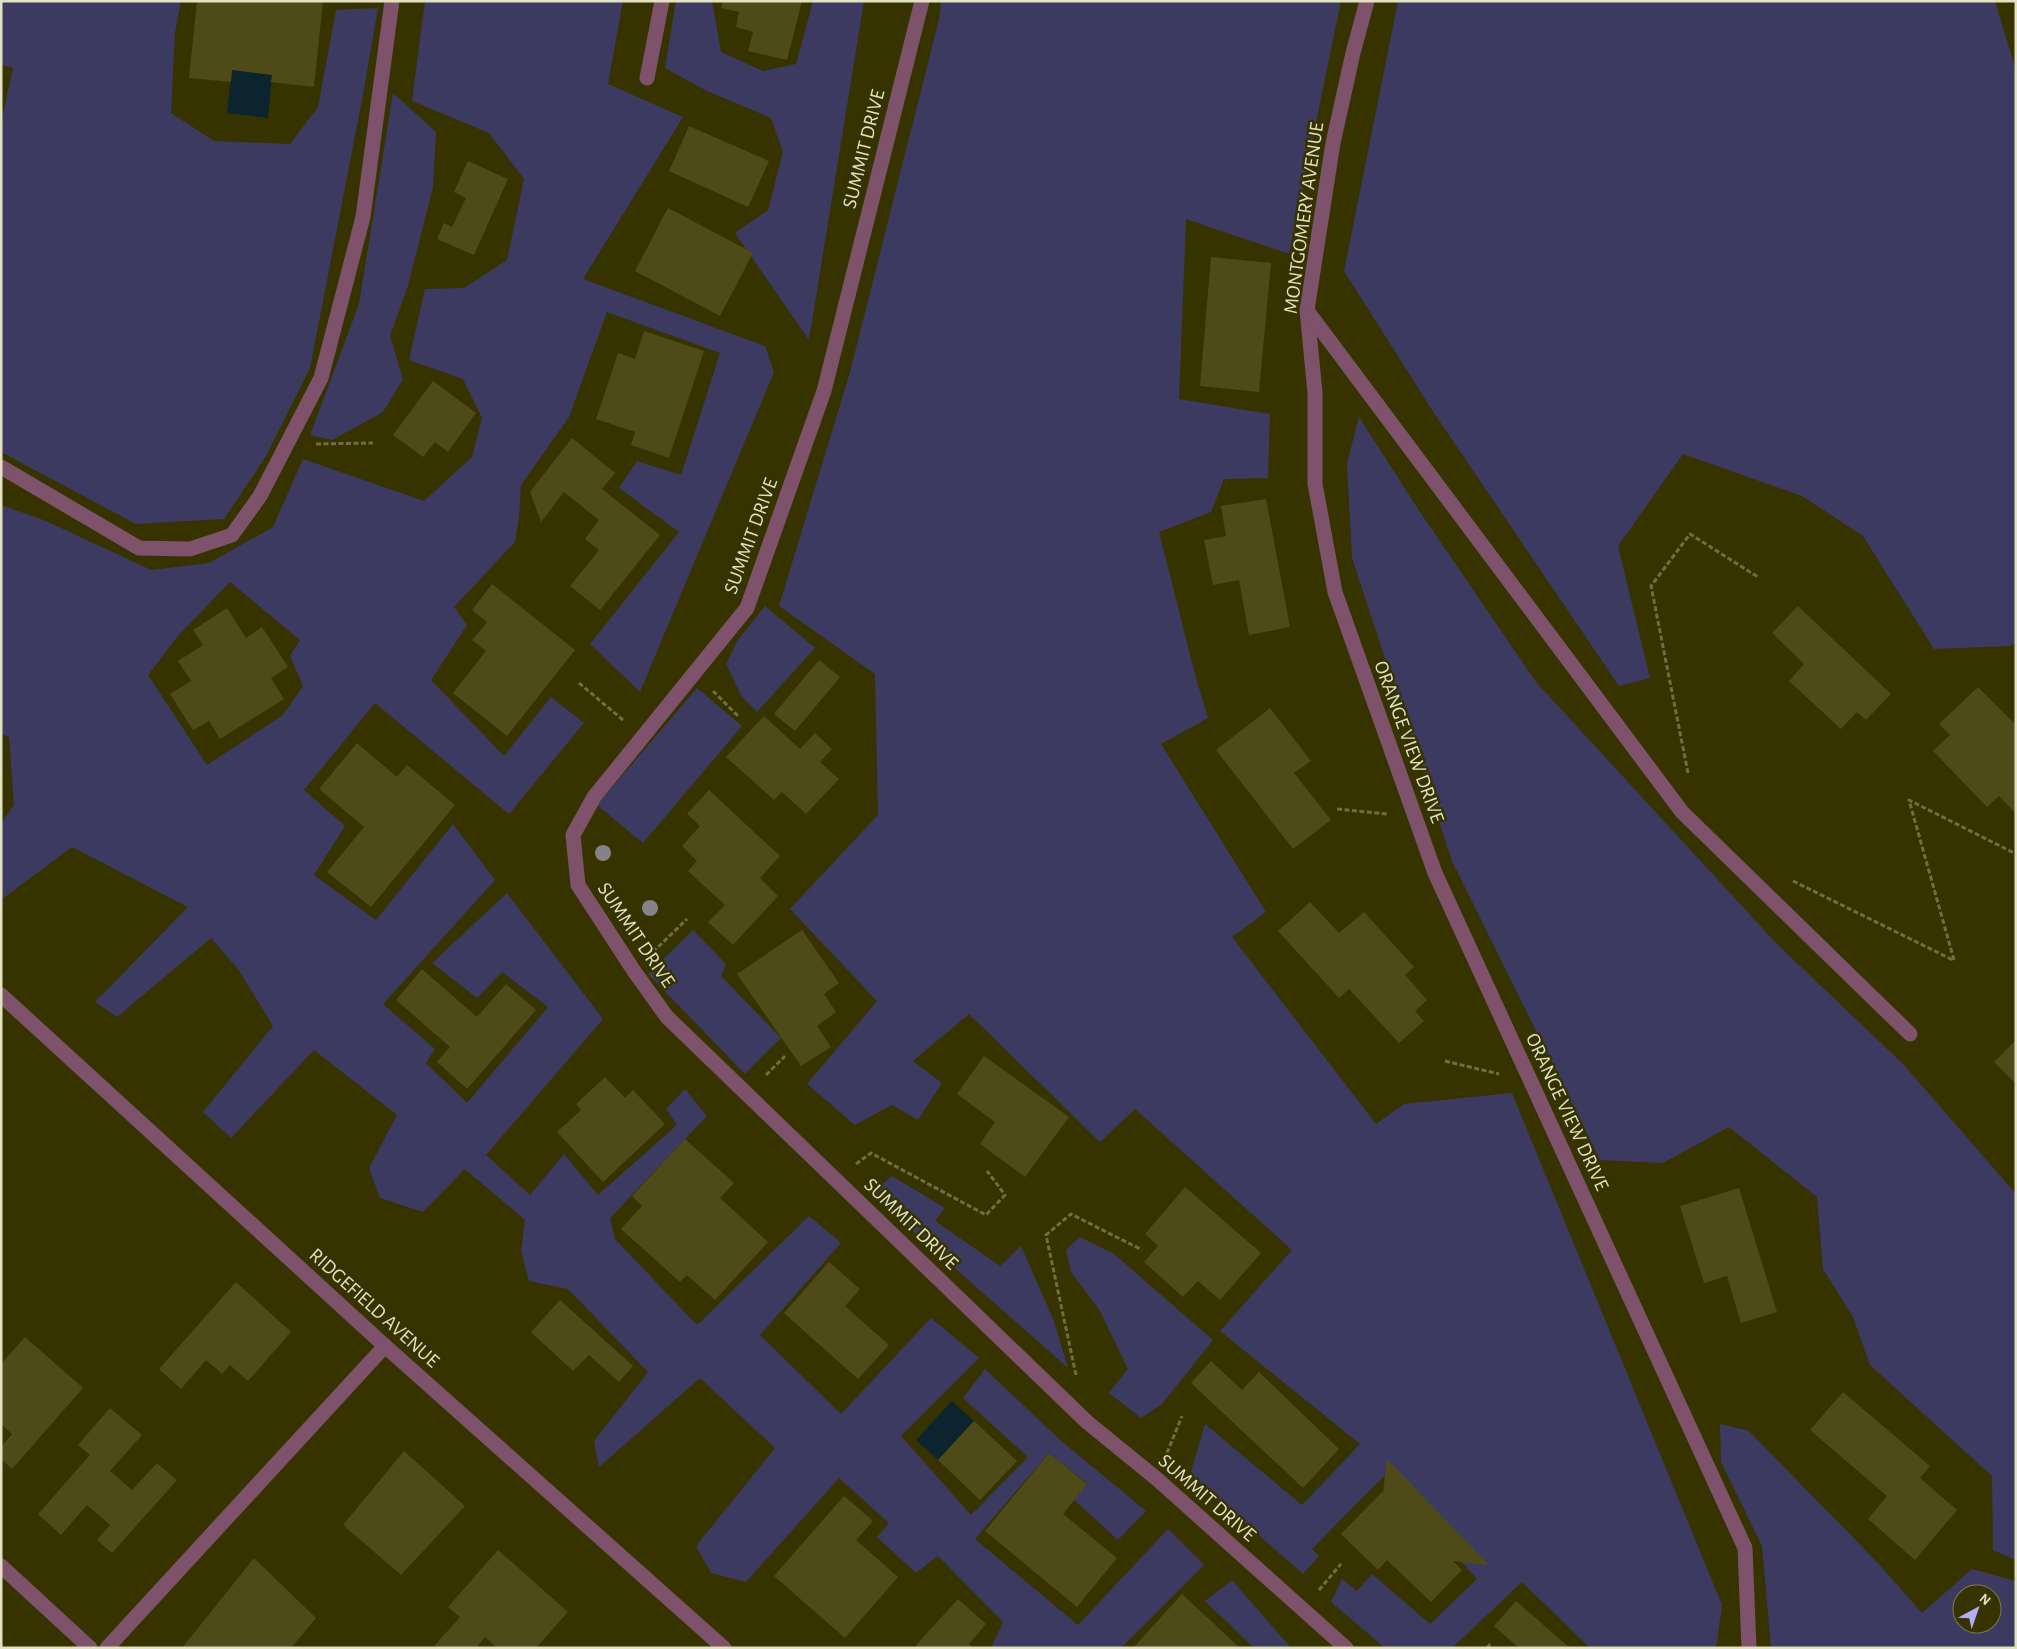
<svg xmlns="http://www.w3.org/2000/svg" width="2017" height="1649" viewBox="0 0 2017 1649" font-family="'Alegreya Sans',sans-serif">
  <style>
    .green { fill: #3c3a60; fill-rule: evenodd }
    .water { fill: #0b242d }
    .building { fill: #4e4b18 }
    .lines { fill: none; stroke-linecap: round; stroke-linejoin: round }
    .path { stroke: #706d40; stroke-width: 3; stroke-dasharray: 5 2.5; stroke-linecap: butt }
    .minor { stroke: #7e526a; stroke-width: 15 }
    .tree { fill: #858388 }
    .labels { text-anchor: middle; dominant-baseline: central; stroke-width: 5; stroke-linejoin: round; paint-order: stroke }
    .street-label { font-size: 20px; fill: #e2e1c0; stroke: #363300 }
  </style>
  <rect width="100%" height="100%" fill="#363300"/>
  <g class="green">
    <polygon points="1,1 181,1 175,33 171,113 214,141 290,144 318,107 336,10 378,8 362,100 310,368 266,456 224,519 136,524 1,452 1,123 13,68 1,65"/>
    <path d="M 425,1 L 623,1 L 608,84 L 683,117 L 583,279 L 765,346 L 774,372 L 640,692 L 590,644 L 679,532 L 619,488 L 637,461 L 681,475 L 720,353 L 607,312 L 569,417 L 521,485 L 519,517 L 515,542 L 454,607 L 467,625 L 431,680 L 504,756 L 551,697 L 584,723 L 509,814 L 375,703 L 304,790 L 345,826 L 314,875 L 376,920 L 453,824 L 495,880 L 383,1004 L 435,1049 L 426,1063 L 467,1103 L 548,1007 L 502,972 L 477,998 L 432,963 L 507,893 L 603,1019 L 486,1155 L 530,1195 L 564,1154 L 598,1195 L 677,1125 L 666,1109 L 685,1089 L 707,1116 L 610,1218 L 615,1239 L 697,1325 L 809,1216 L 841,1243 L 760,1335 L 841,1414 L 931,1318 L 979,1358 L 901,1436 L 971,1515 L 1028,1457 L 963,1398 L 985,1369 L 1059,1439 L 1146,1511 L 1118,1540 L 1074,1500 L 1087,1483 L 1049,1453 L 975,1539 L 1078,1625 L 1168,1529 L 1204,1565 L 1121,1648 L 991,1648 L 1003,1622 L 938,1556 L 916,1573 L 877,1537 L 889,1523 L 839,1478 L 746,1582 L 711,1573 L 696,1546 L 775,1448 L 700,1378 L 599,1467 L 594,1441 L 648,1372 L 568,1289 L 529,1281 L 521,1251 L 525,1220 L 465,1169 L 423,1212 L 380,1198 L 369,1168 L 397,1115 L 314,1050 L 231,1138 L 203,1112 L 273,1026 L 238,969 L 211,938 L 117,1017 L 95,1002 L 188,907 L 72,847 L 1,900 L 1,823 L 14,805 L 9,737 L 1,734 L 1,505 L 46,521 L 151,570 L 209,563 L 273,527 L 303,459 L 424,501 L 472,457 L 482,418 L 463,379 L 409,360 L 425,289 L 464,288 L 507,260 L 524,179 L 489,133 L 412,101 ZM 230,582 L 300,640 L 290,656 L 303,686 L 283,715 L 207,765 L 148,675 L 177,637 Z"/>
    <polygon points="676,1 712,1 721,52 763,71 796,64 813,1 864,1 809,340 735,233 768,210 783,152 771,118 707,91 665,68"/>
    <polygon points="941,1 1341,1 1289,254 1186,219 1179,399 1270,414 1268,478 1224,479 1211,512 1159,532 1196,678 1208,718 1161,744 1266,912 1232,937 1376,1124 1404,1104 1512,1093 1722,1605 1716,1648 1590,1648 1522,1582 1452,1648 1385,1648 1331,1602 1342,1579 1357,1591 1372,1574 1430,1624 1477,1579 1384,1476 1312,1549 1319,1556 1303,1574 1190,1475 1205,1424 1302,1505 1360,1444 1220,1331 1292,1250 1135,1109 1100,1142 969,1014 913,1061 942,1083 918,1120 892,1105 855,1125 807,1084 877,1001 790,909 878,815 875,674 779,606 850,372 939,19"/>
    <polygon points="1398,1 1995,1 2016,71 2016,643 2009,646 1934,649 1863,536 1802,496 1683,454 1618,546 1650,678 1619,686 1434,413 1344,271"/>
    <polygon points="393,93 436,132 433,187 408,286 390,336 403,379 383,412 332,440 310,435 359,304"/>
    <polygon points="1359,417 1422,515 1536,682 1776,943 1904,1065 2016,1194 2016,1560 1993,1550 1992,1476 1870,1365 1853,1317 1823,1269 1817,1197 1729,1127 1663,1163 1600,1160 1452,861 1352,558 1347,463"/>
    <polygon points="765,606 815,648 757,712 742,697 726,664 737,641"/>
    <polygon points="697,688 742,726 643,843 597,805"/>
    <polygon points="693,930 726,964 721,976 781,1038 745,1074 648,974"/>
    <polygon points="892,1176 945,1208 935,1221 1000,1266 1021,1246 1054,1321 1068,1368 871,1194"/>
    <polygon points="1080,1237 1114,1254 1213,1340 1162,1404 1141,1418 1109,1393 1128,1369 1100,1311 1071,1272 1066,1250"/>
    <path d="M 1720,1424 L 1749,1431 L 1877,1562 L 1922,1613 L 1972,1569 L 2016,1581 L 2016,1648 L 1771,1648 L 1762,1546 L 1721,1462 ZM 1962,1594 L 1992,1594 L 1992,1624 L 1962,1624 Z"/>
    <polygon points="1232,1580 1291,1648 1254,1648 1205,1601"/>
  </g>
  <g class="water">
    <polygon points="232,70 272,75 268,118 227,113"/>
    <polygon points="952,1401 974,1421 938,1460 916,1440"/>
  </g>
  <g class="building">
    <polygon points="197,1 323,1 314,87 271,82 272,75 232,70 231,82 189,78"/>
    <polygon points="723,1 802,1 787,60 748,51 753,32 736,27 739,12 721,8"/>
    <polygon points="689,126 769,161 748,207 669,171"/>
    <polygon points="468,161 508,179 474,255 437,239 444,223 452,227 466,198 454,192"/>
    <polygon points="668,208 753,253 720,316 635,271"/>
    <polygon points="1211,257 1271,263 1259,392 1200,386"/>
    <polygon points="644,331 704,351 669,458 631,445 635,432 596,419 618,353 635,359"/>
    <polygon points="433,381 476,413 448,452 435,442 423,457 393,435"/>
    <polygon points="572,438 615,473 602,489 660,535 600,610 570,586 599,550 585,539 599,520 564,492 541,522 530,492"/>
    <polygon points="1266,499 1290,627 1249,635 1239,580 1213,585 1204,540 1226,536 1221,506"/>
    <polygon points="492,584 575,650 507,736 453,693 486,651 472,640 487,622 472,610"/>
    <polygon points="1798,606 1891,694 1866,720 1857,712 1841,729 1789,681 1804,664 1772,633"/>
    <polygon points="227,608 246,638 262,627 288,667 271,678 284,699 220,739 209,721 193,730 170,694 191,681 178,661 203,645 193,630"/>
    <polygon points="819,660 840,677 795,731 774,714"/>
    <polygon points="1978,687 2016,725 2016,814 1999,796 1987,807 1933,751 1950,735 1939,724"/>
    <polygon points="1270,708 1311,761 1294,773 1331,820 1293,849 1216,750"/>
    <polygon points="764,716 800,749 815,733 832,749 820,762 839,779 806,814 782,792 774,800 726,757"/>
    <polygon points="357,743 397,777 407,765 455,805 371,907 327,872 364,827 319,789"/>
    <polygon points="709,790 780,856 760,878 778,896 733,945 708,922 725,905 688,871 697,861 682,846 700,826 687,814"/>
    <polygon points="1310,902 1339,933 1364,912 1414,967 1405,975 1427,1000 1415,1011 1424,1021 1399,1043 1349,989 1339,998 1278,931"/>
    <polygon points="802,930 839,983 824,994 836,1012 817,1026 831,1047 801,1066 737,974"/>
    <polygon points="422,969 477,1017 506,984 536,1010 467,1089 437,1062 450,1047 396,1000"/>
    <polygon points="2016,1040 2016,1084 1994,1062"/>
    <polygon points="984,1056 1069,1117 1025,1177 980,1144 995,1122 957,1094"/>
    <polygon points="605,1077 625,1098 633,1090 665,1124 603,1182 557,1132 581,1110 576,1104"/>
    <polygon points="685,1139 734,1183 720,1198 768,1242 715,1300 687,1275 680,1282 621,1229 642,1206 632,1196"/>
    <polygon points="1185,1187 1261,1253 1220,1300 1198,1281 1183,1297 1144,1262 1158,1246 1145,1234"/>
    <polygon points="1739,1188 1777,1312 1741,1323 1727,1276 1704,1283 1680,1206"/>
    <polygon points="829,1262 860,1289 845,1306 889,1345 858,1379 784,1313"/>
    <polygon points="236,1282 291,1332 248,1381 230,1365 222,1374 206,1360 181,1389 159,1369"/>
    <polygon points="560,1300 633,1366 619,1382 589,1355 573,1371 531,1332"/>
    <polygon points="25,1337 83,1388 12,1469 1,1459 1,1447 12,1434 1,1424 1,1364"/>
    <polygon points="1211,1361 1242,1390 1259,1372 1339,1449 1303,1488 1191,1383"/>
    <polygon points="1843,1392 1930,1466 1920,1478 1957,1510 1915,1560 1868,1519 1887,1496 1810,1430"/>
    <polygon points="110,1408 142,1435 110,1471 132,1490 157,1463 177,1480 112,1553 97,1540 110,1525 87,1505 61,1535 38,1514 90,1455 78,1445"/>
    <polygon points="974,1421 1017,1461 980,1500 938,1460"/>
    <polygon points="404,1451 465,1506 401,1575 343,1525"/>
    <polygon points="1049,1453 1087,1484 1063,1514 1117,1558 1077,1607 985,1531"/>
    <polygon points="1387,1459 1489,1565 1453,1561 1462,1570 1431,1602 1387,1560 1378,1570 1341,1534 1382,1492 1383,1493"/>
    <polygon points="844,1496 873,1521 856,1540 898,1577 845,1638 774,1576"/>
    <polygon points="498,1550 568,1612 536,1648 497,1648 485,1637 476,1648 437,1648 435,1645 460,1617 448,1607"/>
    <polygon points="254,1558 316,1618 291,1648 182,1648"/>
    <polygon points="1182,1594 1240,1648 1133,1648"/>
    <polygon points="958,1599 986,1624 969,1644 973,1648 918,1648 916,1645"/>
    <polygon points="1516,1601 1570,1648 1519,1648 1494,1626"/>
  </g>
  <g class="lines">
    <g class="path">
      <polyline points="316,444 373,443"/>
      <polyline points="579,683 623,720"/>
      <polyline points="713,691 739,717"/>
      <polyline points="1688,773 1651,586 1690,534 1758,577"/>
      <polyline points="1337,809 1387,814"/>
      <polyline points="1793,881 1953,960"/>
      <polyline points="653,952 687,919"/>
      <polyline points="1954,960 1909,800 2016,854"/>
      <polyline points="1445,1061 1499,1074"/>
      <polyline points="766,1075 785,1056"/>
      <polyline points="856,1164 871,1153 986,1215 1005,1195 987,1171"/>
      <polyline points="1076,1375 1046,1235 1071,1214 1142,1250"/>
      <polyline points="1167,1453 1182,1416"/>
      <polyline points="1319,1590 1341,1564"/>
      <polyline points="1487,1648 1491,1643"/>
    </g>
    <g class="minor">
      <polyline points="922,1 824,391 747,608 594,797 573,835 578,885 634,971 667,1017 1087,1422 1157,1479 1346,1648"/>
      <polyline points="1367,1 1353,53 1333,143 1307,310 1315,393 1315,484 1335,592 1435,873 1745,1548 1749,1648"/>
      <polyline points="647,78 662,1"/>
      <polyline points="1308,312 1682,812 1910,1034"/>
      <polyline points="1,467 139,548 190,549 232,535 260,496 321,378 363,217 392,1"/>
      <polyline points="1,995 385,1346 724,1648"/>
      <polyline points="1,1566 90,1648"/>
      <polyline points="107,1648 385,1346"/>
    </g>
  </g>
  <g class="tree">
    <circle cx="603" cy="853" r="8"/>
    <circle cx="650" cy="908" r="8"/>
  </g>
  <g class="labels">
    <g class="street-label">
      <text transform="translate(864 149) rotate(-76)">SUMMIT DRIVE</text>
      <text transform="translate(1304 218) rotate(-82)">MONTGOMERY AVENUE</text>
      <text transform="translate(751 536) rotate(-70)">SUMMIT DRIVE</text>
      <text transform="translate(1409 742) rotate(70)">ORANGE VIEW DRIVE</text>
      <text transform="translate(636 935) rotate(56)">SUMMIT DRIVE</text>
      <text transform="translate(1567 1112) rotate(65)">ORANGE VIEW DRIVE</text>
      <text transform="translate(911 1224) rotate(44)">SUMMIT DRIVE</text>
      <text transform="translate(374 1308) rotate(42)">RIDGEFIELD AVENUE</text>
      <text transform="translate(1207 1498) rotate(41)">SUMMIT DRIVE</text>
    </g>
  </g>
  <rect width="2017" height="1649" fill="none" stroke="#e2e1c0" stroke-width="5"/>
  <g transform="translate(1977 1609) rotate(40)"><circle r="24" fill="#363300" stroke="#7b794d"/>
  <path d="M0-4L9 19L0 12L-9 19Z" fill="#b1adfa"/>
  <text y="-8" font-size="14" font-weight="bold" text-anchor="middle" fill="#e2e1c0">N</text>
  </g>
</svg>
